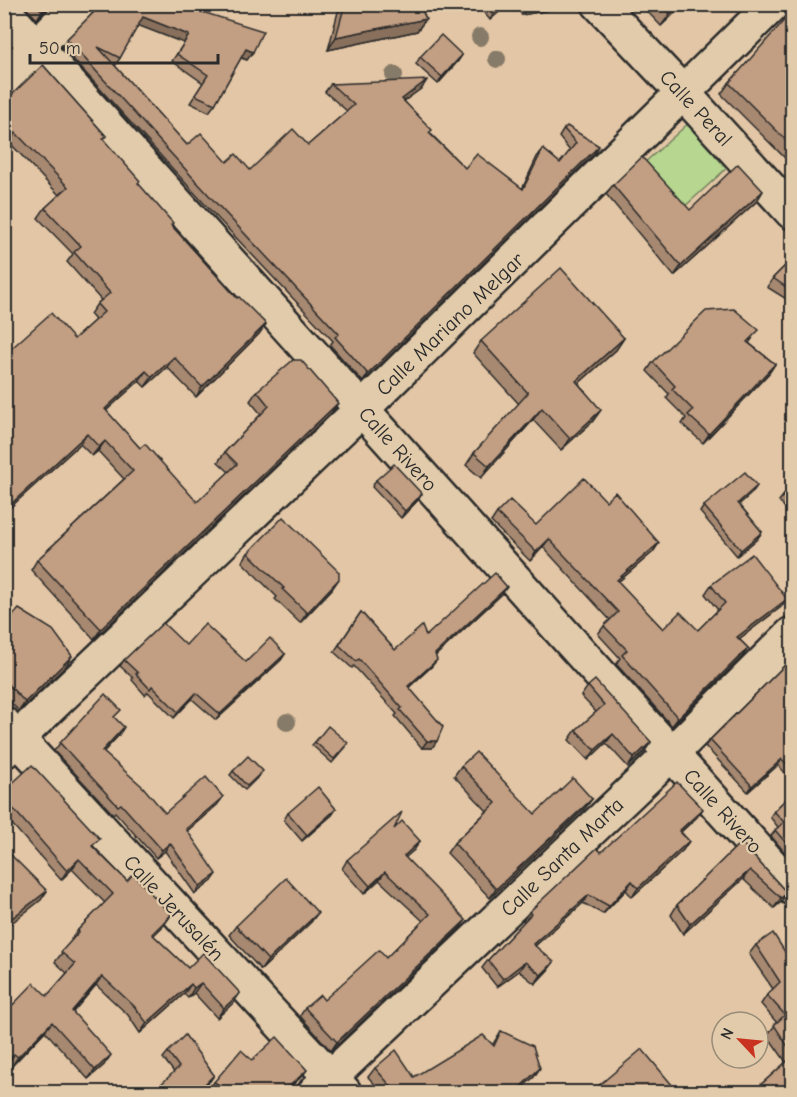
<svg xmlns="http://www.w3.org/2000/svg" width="797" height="1097" viewBox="0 0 797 1097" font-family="'Comic Neue',sans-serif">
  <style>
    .green { fill: #b7d68f; stroke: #71805d; stroke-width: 1.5 }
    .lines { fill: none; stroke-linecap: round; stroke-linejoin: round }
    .minor-casing { stroke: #2b2b2b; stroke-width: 38 }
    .minor { stroke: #e1cbaa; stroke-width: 33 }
    .tree { fill: #867a67 }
    .wall { fill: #a78870; stroke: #2b2b2b; stroke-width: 1.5 }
    .shaded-wall { fill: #886f5b; stroke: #2b2b2b; stroke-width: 1.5 }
    .building { fill: #c29e82; stroke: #2b2b2b; stroke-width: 1.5 }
    .labels { text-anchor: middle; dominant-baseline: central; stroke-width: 4.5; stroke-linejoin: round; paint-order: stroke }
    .street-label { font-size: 21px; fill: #2b2b2b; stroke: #e1cbaa }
  </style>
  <rect width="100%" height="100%" fill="#e3c6a5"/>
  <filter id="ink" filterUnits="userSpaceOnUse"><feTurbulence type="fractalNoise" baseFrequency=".0167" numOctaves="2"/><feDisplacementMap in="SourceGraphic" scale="12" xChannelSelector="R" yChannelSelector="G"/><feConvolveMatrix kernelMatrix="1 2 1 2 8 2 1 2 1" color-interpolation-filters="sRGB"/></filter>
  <g filter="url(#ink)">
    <polygon class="green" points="690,122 728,167 682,209 643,164"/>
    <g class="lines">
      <g class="minor-casing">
        <g id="minor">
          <polyline points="599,4 684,94 792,212"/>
          <polyline points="4,11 792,888"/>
          <polyline points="4,79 78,4"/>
          <polyline points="4,724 344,1092"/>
          <polyline points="4,751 362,409 773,4"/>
          <polyline points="315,1092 672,753 792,634"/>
        </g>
      </g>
      <use href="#minor" class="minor"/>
    </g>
    <g class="tree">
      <circle cx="480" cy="37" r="9"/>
      <circle cx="497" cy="59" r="9"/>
      <circle cx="394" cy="75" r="9"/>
      <circle cx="287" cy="722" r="9"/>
    </g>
    <g class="wall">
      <polygon points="22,4 51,4 37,19"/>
      <polygon points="96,4 177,4 247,60 241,58 215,104 209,112 190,103 203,83 172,61 184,43 138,25 120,58 115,66 187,145 227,162 250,170 308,145 347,111 325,92 331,84 422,88 404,101 430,133 465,168 522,189 537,157 543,149 560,163 570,151 559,137 564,129 594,154 363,382 330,345 333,341 211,211 62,47 67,39 95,12 96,9"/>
      <polygon points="340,4 419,4 426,19 417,31 328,50"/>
      <polygon points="477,4 508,4 490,20"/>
      <polygon points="514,4 573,4 572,6 522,15"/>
      <polygon points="645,4 684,4 661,26 643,7"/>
      <polygon points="792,14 792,160 790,163 721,94 729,83"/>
      <polygon points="462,55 458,61 438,84 416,64 420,57"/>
      <polygon points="43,65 106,136 103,140 171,225 237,298 266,324 259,334 196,397 167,367 145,387 139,381 106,411 140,448 197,502 229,472 218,462 225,452 261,414 250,401 257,391 338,403 331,413 94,639 31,570 37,560 124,479 98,451 92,456 80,444 4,513 4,355 74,339 95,320 90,314 97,304 101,300 67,262 73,254 38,218 45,208 59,195 9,142"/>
      <polygon points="613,185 690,210 757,201 674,276 606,194"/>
      <polygon points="792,259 792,300 791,302 767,287 773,278"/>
      <polygon points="624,338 616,350 578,384 593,421 561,450 533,420 481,478 466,465 474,453 519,404 473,353 481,341"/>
      <polygon points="752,339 749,343 775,364 769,373 703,443 682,424 686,418 666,398 669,394 647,371 653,362"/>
      <polygon points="376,480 418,500 401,518 372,487"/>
      <polygon points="792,486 792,516 779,501 786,492"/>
      <polygon points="752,493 739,504 762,532 757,539 737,556 700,512 704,506"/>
      <polygon points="606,501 659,543 653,552 618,582 663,629 698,630 718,610 705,594 711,585 787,599 781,607 739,639 748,648 742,657 672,726 616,664 620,658 598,634 604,626 610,620 543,547 530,561 491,522 497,513 536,525"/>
      <polygon points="248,553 332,589 300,623 275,599 277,597 242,562"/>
      <polygon points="502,594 435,656 432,666 409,687 432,748 422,748 395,716 397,714 354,666 352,668 334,652 361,612 395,650 426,636"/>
      <polygon points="4,625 66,666 19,711 4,696"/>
      <polygon points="186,645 246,662 285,654 281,660 216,720 192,699 174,718 148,692 145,695 132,680 133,678 120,666 124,660"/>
      <polygon points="792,658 792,781 778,765 748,792 705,746 710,740"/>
      <polygon points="588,686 651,742 644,752 628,767 606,743 588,760 569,740 576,730 596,712 581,696"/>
      <polygon points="115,719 119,735 103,752 165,813 223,797 217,805 187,831 212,881 195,894 165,851 156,858 115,812 113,814 54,751 60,743"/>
      <polygon points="315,742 346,747 332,763 312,745"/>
      <polygon points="461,766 535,814 592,799 585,808 490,898 447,853 454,843 487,811 454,776"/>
      <polygon points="233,771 260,775 245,790 230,775"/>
      <polygon points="4,791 94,847 127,881 171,915 164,925 153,935 188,968 240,993 233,1003 217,1018 194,993 188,998 184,994 140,1033 128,1015 96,985 73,1012 104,1065 88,1079 45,1031 11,1067 8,1064 4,1067 4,1014 47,996 67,973 55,962 72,940 71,939 78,930 105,903 72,869 61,880 4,815"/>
      <polygon points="792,793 792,861 771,836 778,827 770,817 774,811"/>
      <polygon points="336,809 332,815 302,841 284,820 288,813"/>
      <polygon points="697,817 681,832 689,841 683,850 632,897 626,890 603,914 583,903 535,946 548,970 535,984 519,971 497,987 482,968 488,960 524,922 523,920 529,912 601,852"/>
      <polygon points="394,829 420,841 414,850 405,857 460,928 331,1051 300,1016 305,1008 324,1000 386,958 423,921 379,880 364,894 342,869 347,860"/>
      <polygon points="741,842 787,893 781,902 774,908 743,879 683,934 671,915 677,905"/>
      <polygon points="311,922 261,970 229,935 236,926"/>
      <polygon points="756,945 792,963 792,1092 754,1092 757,1088 786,1062 767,1035 777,1023 761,1004 767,995 773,989 749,954"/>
      <polygon points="501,1031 534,1077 517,1092 382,1092 368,1077 375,1068 414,1077 493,1044"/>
      <polygon points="168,1052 214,1075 210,1081 174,1072 163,1058"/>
      <polygon points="252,1060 303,1075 285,1092 219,1092 210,1087 214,1082"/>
    </g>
    <g class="shaded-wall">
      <polygon points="49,4 51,4 37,19 42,11"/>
      <polygon points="503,4 508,4 490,20 496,10"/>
      <polygon points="533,4 573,4 572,6 522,15 529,5"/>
      <polygon points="680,4 684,4 661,26 670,14"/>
      <polygon points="143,17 189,35 184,43 137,25"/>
      <polygon points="426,19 417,31 328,50 336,37"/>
      <polygon points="246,49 253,52 247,60 240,57"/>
      <polygon points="462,55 458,61 438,84 442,77"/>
      <polygon points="427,80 422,88 396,107 402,99"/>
      <polygon points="16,133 9,142 4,147 4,144"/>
      <polygon points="599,146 594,154 363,382 368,374"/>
      <polygon points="763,191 757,201 674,276 681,266"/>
      <polygon points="266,324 259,334 196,397 202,387"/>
      <polygon points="624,338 616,350 568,393 576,381"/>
      <polygon points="174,357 167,367 145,387 152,377"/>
      <polygon points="775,364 769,373 703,443 709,434"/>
      <polygon points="146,371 139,381 98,418 105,409"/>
      <polygon points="338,403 331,413 94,639 101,629"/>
      <polygon points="542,408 533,420 481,478 489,466"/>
      <polygon points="601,410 593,421 561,450 570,439"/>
      <polygon points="87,434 80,444 4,513 11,504"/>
      <polygon points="105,441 98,451 92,456 99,447"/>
      <polygon points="757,486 752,493 733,510 738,503"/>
      <polygon points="422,494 418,500 401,518 405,511"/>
      <polygon points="762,532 757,539 737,556 741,550"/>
      <polygon points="549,539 543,547 530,561 536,552"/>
      <polygon points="659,543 653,552 611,588 617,580"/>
      <polygon points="339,579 332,589 300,623 307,613"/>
      <polygon points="507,587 502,594 430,661 435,654"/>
      <polygon points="787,599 781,607 731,645 737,637"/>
      <polygon points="748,648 742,657 672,726 678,718"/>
      <polygon points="285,654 281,660 216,720 220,714"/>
      <polygon points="72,656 66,666 19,711 25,702"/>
      <polygon points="437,660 432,666 403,693 408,686"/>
      <polygon points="196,693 192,699 174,718 178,712"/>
      <polygon points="124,727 119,735 97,759 102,751"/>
      <polygon points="613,734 606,743 588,760 595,750"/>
      <polygon points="427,741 437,741 432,748 422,748"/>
      <polygon points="651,742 644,752 628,767 634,758"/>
      <polygon points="782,759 778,765 748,792 752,786"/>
      <polygon points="223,797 217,805 180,837 186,829"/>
      <polygon points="592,799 585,808 490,898 496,889"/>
      <polygon points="336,809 332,815 302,841 307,835"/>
      <polygon points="703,809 697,817 673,839 679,831"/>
      <polygon points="420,841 414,850 398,864 404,856"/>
      <polygon points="689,841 683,850 632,897 638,888"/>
      <polygon points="170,843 165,851 156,858 162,850"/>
      <polygon points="79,859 72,869 61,880 67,871"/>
      <polygon points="750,870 743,879 683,934 690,924"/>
      <polygon points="385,872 379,880 364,894 370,886"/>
      <polygon points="217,874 212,881 195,894 200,886"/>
      <polygon points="632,881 626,890 603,914 609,906"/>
      <polygon points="47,891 41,900 4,929 4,924"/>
      <polygon points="787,893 781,902 774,908 781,898"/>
      <polygon points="589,895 583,903 527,953 533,944"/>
      <polygon points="318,913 311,922 261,970 268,960"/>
      <polygon points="171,915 164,925 145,944 152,934"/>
      <polygon points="466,920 460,928 331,1051 337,1042"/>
      <polygon points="525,962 519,971 497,987 503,979"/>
      <polygon points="554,962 548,970 535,984 541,975"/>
      <polygon points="102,976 96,985 65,1021 72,1011"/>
      <polygon points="201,983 194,993 188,998 194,988"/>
      <polygon points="191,984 184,994 140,1033 147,1023"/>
      <polygon points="240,993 233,1003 217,1018 224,1008"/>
      <polygon points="52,1022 45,1031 11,1067 18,1057"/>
      <polygon points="14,1054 8,1064 4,1067 4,1064"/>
      <polygon points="111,1055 104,1065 88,1079 95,1070"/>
      <polygon points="540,1068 534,1077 517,1092 514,1092"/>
      <polygon points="307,1070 303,1075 285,1092 283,1092"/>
      <polygon points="214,1075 210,1081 199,1092 197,1092"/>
    </g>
    <g class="building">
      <polygon points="36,4 49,4 42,11"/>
      <polygon points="100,4 177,4 263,31 253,52 246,49 215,104 195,95 208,75 177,54 189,35 143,17 120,58 98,47 187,145 201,133 227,162 236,154 250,170 293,129 308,145 354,105 331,84 427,80 402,99 432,130 429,133 465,168 477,154 523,189 543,149 560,163 576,143 564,129 567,126 599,146 368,374 335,337 339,334 216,203 67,39 97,9"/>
      <polygon points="345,4 419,4 426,19 336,37"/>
      <polygon points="492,4 503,4 496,10"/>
      <polygon points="661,4 680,4 670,14"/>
      <polygon points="792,14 792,146 729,83 788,16 789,17"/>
      <polygon points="441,35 462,55 442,77 420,57"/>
      <polygon points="43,65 106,136 103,139 140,181 138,183 173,223 171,225 237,298 239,297 266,324 202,387 174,357 152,377 146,371 105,409 140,448 145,444 197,502 237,464 225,452 269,406 257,391 293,360 301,360 338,403 101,629 37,560 133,471 105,441 99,447 87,434 11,504 4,497 4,355 51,313 74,339 104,312 97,304 110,293 74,252 81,246 45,208 68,187 16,133 4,144 4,102"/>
      <polygon points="642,157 690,210 738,164 763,191 681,266 613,185"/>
      <polygon points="792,259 792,291 773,278"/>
      <polygon points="561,268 624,338 576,381 601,410 570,439 542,408 489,466 474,453 528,393 481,341"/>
      <polygon points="734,309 759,330 747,342 775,364 709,434 688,415 693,410 672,389 675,386 653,362 706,311"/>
      <polygon points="394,464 422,494 405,511 376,480"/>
      <polygon points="745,472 757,486 738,503 762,532 741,550 704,506"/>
      <polygon points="584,478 606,501 615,492 659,543 617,580 663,629 680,612 698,630 725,603 711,585 752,554 787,599 737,637 748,648 678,718 622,655 627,650 604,626 618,612 549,539 536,552 497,513 510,500 536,525"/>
      <polygon points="792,486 792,499 786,492"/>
      <polygon points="283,517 339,572 339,579 307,613 282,589 284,588 248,553"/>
      <polygon points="495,573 507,587 435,654 437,660 408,686 443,727 437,741 427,741 400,710 402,708 359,659 356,661 339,645 361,612 395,650 422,626 426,636"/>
      <polygon points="19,609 53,630 72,656 25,702 4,680 4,625"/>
      <polygon points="163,623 186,645 205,624 246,662 270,638 285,654 220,714 196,693 178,712 152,686 150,689 136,674 138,673 124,660"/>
      <polygon points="792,658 792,770 782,759 752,786 710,740"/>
      <polygon points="595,680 651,742 634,758 613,734 595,750 576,730 604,705 588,686"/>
      <polygon points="105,694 121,710 114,717 124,727 102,751 143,787 165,813 206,777 223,797 186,829 217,874 200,886 170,843 162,850 121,804 118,806 60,743"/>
      <polygon points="328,726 348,743 334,759 315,742"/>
      <polygon points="476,752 535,814 573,778 592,799 496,889 454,843 496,803 461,766"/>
      <polygon points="248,756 263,771 247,786 233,771"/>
      <polygon points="32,765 100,839 92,846 127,881 133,874 171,915 152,934 188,968 203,953 240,993 224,1008 201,983 194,988 191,984 147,1023 134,1006 102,976 72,1011 111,1055 95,1070 52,1022 18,1057 14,1054 4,1064 4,1014 34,983 47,996 75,964 61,952 79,932 78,930 113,894 79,859 67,871 4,798 4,791"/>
      <polygon points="677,782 703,809 679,831 689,841 638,888 632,881 609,906 589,895 533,944 554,962 541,975 525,962 503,979 488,960 531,914 529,912 597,848 601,852"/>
      <polygon points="318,787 336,809 307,835 288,813"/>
      <polygon points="792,793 792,850 775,830 784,822 774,811"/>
      <polygon points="402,812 394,829 402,821 420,841 404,856 466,920 337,1042 305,1008 320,995 324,1000 379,950 386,958 430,914 385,872 370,886 347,860"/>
      <polygon points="741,842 787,893 781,898 750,870 690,924 677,905"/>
      <polygon points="4,848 47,891 4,924"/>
      <polygon points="286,878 318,913 268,960 236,926"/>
      <polygon points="773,933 792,963 792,1053 774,1025 785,1015 767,995 780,982 756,945"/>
      <polygon points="501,1031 533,1046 540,1068 515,1092 396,1092 375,1068 396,1050 414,1077 483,1035 494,1046"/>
      <polygon points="185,1035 214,1075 197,1092 153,1092 179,1067 168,1052"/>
      <polygon points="277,1037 307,1070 283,1092 231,1092 214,1082 241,1050 252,1060"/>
      <polygon points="642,1049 678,1092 591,1092"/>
      <polygon points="792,1057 792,1089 789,1092 761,1092 757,1088"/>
    </g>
  </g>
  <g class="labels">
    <g class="street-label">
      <text transform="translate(696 108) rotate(47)">Calle Peral</text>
      <text transform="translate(450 324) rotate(-44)">Calle Mariano Melgar</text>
      <text transform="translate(398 449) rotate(48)">Calle Rivero</text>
      <text transform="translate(723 811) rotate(48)">Calle Rivero</text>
      <text transform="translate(562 857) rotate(-44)">Calle Santa Marta</text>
      <text transform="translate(174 908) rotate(47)">Calle Jerusalén</text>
    </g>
  </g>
  <rect width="797" height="1097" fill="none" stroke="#e1cbaa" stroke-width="24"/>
  <rect x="12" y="12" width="773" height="1073" fill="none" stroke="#2b2b2b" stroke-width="2" filter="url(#ink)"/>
  <g transform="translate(740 1040) rotate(296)"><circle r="28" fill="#e1cbaa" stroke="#988b77" stroke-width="1.5"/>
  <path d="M0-4.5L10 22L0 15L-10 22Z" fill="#c8321e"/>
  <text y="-9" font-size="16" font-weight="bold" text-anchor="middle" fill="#2b2b2b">N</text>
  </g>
  <path d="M30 54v9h188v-9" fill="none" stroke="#2b2b2b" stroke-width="3"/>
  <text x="39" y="54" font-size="18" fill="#2b2b2b" stroke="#e1cbaa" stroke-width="4.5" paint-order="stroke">50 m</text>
</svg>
